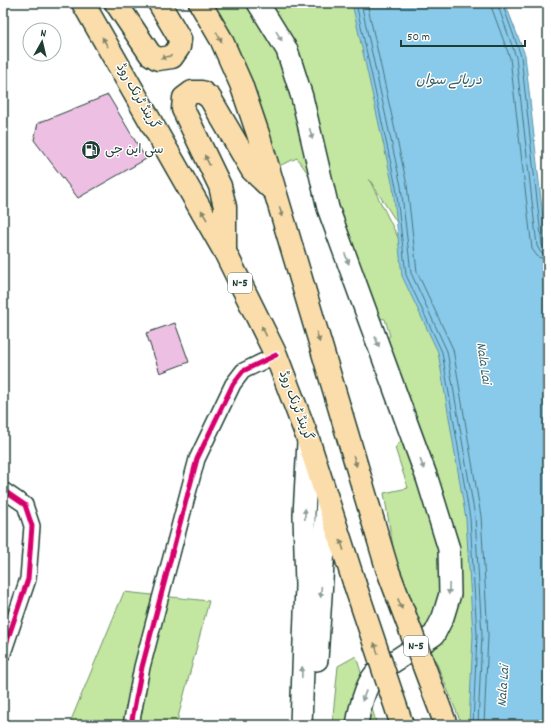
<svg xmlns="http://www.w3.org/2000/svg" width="551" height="728" viewBox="0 0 551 728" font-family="Dekko,'Playpen Sans Arabic',sans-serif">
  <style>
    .green { fill: #c3e6a0; stroke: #71926a }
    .water { fill: #89c9ea; stroke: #5f91a1 }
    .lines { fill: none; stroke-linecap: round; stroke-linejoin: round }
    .shore { stroke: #49757d; stroke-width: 1 }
    .building { fill: #edbfe2; stroke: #1f3d34 }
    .minor-casing { stroke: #1f3d34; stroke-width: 18 }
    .secondary-casing { stroke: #1f3d34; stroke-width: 24 }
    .trunk-casing { stroke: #1f3d34; stroke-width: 25 }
    .minor { stroke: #fff; stroke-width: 15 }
    .secondary { stroke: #fff; stroke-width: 21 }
    .trunk { stroke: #faddab; stroke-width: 22 }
    .trunk-bridge-casing { stroke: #1f3d34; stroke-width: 25; stroke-linecap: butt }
    .trunk-bridge { stroke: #faddab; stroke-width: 22 }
    .cycleway-casing { stroke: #fff; stroke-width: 8 }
    .cycleway { stroke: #d6006c; stroke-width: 5 }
    .oneway { fill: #8f9e9a }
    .oneway2 { fill: #82856a }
    .labels { text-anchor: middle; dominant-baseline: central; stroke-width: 3; stroke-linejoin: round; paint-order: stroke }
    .shield { fill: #fff; stroke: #627771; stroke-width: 1 }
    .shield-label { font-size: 12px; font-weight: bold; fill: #1f3d34 }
    .street-label { font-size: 13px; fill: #1f3d34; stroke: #fff }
    .poi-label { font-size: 13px; fill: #1f3d34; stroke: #fff; text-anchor: start }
    .water-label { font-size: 14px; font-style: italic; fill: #3a6062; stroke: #fff }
  </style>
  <rect width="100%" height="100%" fill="#fff"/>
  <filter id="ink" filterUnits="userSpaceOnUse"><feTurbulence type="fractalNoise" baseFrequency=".025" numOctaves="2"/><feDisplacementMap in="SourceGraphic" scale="8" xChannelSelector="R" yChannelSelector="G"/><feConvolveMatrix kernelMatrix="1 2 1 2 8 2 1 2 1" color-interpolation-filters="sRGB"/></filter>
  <g filter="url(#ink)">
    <g class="green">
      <polygon points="208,3 391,3 439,288 369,179 458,358 548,725 462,725 396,565 384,493 408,488 395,448 415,425 376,346 390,336 385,319 376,318 328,230 309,175 297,158 274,168"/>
      <polygon points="124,592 209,601 176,725 69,725"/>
      <polygon points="356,656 377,725 332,725 338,666"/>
    </g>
    <polygon class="water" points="352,3 505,3 525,55 548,263 548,725 469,725 473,635 466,519 438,352 402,276 393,187"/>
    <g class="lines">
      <g class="shore">
        <polyline points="356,3 396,187 406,275 442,352 470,518 477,635 473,725"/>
        <polyline points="361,3 401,186 411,273 447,351 475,517 482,635 478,725"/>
        <polyline points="367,3 407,185 417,272 453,349 481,516 488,635 484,725"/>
        <polyline points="491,3 492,9 510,58 532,249 538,257 548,260"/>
        <polyline points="497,3 516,57 537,246 541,253 548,254"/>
        <polyline points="502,3 521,56 542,245 544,248 548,249"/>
      </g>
    </g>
    <g class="building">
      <polygon points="108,95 146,159 78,198 34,140 38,123"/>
      <polygon points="175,323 189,362 160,373 146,333"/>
    </g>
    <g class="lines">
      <g class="minor-casing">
        <g id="minor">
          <polyline points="3,490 25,505 32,526 28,579 3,653"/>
          <polyline points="131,725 142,667 197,459 233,384 243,371 276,355"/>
        </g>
      </g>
      <g class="secondary-casing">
        <g id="secondary">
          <path d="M 258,3 L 287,50 L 302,97 L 328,208 L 427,478 L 449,549 L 450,594 L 443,617 L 434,635 L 375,674 C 365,686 359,710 357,725"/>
          <polyline points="317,660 327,500"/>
          <polyline points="301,725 306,586 304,515 308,442"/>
        </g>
      </g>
      <g class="trunk-casing">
        <g id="trunk">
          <polyline points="83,3 225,252 276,355 308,439 354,582"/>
          <polyline points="116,3 150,54 158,59 172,57 179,47 180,39 159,3"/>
          <polyline points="200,3 221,39 241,84 258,134 387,568"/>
          <polyline points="225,250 225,207 220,186 183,109 184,98 192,92 202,92 210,98 252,170 274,191"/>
        </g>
      </g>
      <use href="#minor" class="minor"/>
      <use href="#secondary" class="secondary"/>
      <use href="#trunk" class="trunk"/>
      <g class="trunk-bridge-casing">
        <g id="trunk-bridge">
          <polyline points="387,568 446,725"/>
          <polyline points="354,582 402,725"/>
        </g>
      </g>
      <use href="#trunk-bridge" class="trunk-bridge"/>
      <g class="cycleway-casing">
        <g id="cycleway">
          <polyline points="3,490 25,505 32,526 28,579 3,653"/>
          <polyline points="131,725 142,667 197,459 233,384 243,371 276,355"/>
        </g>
      </g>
      <use href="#cycleway" class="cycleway"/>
    </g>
    <defs><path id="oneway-solid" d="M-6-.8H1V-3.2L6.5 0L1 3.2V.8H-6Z"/></defs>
    <g class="oneway">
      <use href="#oneway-solid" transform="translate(279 36) rotate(59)"/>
      <use href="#oneway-solid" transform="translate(311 134) rotate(76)"/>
      <use href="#oneway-solid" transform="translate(347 259) rotate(70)"/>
      <use href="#oneway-solid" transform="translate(377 342) rotate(70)"/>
      <use href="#oneway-solid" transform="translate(422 464) rotate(70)"/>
      <use href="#oneway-solid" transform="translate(305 514) rotate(-89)"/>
      <use href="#oneway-solid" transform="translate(449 589) rotate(92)"/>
      <use href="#oneway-solid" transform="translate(321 592) rotate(94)"/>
      <use href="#oneway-solid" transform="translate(302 672) rotate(-88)"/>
      <use href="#oneway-solid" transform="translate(364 696) rotate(111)"/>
    </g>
    <g class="oneway2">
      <use href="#oneway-solid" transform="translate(219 37) rotate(62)"/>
      <use href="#oneway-solid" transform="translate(105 42) rotate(-120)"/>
      <use href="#oneway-solid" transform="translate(166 57) rotate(165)"/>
      <use href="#oneway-solid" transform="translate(207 160) rotate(-116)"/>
      <use href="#oneway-solid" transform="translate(281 212) rotate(73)"/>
      <use href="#oneway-solid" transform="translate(204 215) rotate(-120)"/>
      <use href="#oneway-solid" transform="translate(264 331) rotate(-116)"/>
      <use href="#oneway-solid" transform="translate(318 337) rotate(73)"/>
      <use href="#oneway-solid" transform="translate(355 461) rotate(73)"/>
      <use href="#oneway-solid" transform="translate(342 545) rotate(-108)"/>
      <use href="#oneway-solid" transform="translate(400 604) rotate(69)"/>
      <use href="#oneway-solid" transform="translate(376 648) rotate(-109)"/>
    </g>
  </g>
  <defs>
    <g id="fuel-disc" transform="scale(1)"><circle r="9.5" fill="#1f3d34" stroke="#fff"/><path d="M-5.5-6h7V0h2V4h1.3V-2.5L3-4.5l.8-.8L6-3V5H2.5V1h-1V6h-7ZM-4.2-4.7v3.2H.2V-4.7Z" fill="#fff"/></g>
  </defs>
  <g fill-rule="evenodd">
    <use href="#fuel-disc" x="91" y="150"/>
  </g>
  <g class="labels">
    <g class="shield">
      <rect x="228" y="273" width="24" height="20" rx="3"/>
      <rect x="404" y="636" width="24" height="20" rx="3"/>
    </g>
    <g class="shield-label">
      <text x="240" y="283">N-5</text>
      <text x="416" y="646">N-5</text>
    </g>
    <g class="street-label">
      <text transform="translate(137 97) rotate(60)">گرینڈ ٹرنک روڈ</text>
      <text transform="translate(295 406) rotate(69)">گرینڈ ٹرنک روڈ</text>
    </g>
    <g class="poi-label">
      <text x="105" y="150">سی این جی</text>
    </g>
    <g class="water-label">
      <text x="449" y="81">دریائے سواں</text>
      <text transform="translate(483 363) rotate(82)">Nala Lai</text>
      <text transform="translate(504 686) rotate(-86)">Nala Lai</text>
    </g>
  </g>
  <rect width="551" height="728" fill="none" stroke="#fff" stroke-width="16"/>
  <rect x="8" y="8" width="535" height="712" fill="none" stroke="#1f3d34" stroke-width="1.5" filter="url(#ink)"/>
  <g transform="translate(42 42) rotate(8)"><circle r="19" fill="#ffffff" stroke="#a5b1ae"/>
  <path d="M0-3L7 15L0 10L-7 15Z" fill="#1f3d34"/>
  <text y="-6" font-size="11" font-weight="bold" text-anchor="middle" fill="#1f3d34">N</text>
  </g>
  <path d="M401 40v6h124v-6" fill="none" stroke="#1f3d34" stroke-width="2"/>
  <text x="407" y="40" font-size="12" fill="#1f3d34" stroke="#ffffff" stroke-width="3" paint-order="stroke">50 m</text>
</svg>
